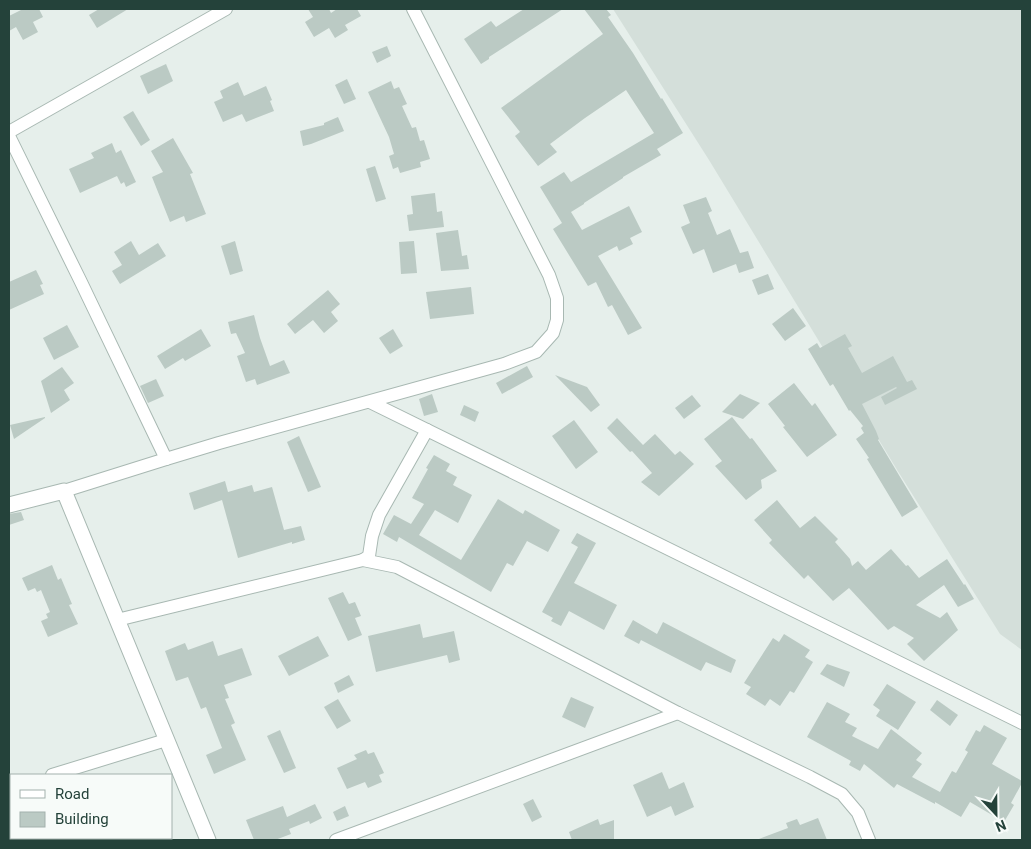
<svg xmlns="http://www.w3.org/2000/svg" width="1031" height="849" viewBox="0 0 1031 849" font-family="Roboto,sans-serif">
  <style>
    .built { fill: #d4dfda }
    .building { fill: #bbcac4 }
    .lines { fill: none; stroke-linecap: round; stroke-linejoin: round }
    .minor-casing { stroke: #a8b8b2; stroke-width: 14 }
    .tertiary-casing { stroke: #a8b8b2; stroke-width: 17 }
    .minor { stroke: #fff; stroke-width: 12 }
    .tertiary { stroke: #fff; stroke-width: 15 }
  </style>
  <rect width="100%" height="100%" fill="#e6efeb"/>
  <polygon class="built" points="613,9 1022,9 1022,650 1000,634 899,473 709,160"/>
  <g class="building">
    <polygon points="23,9 39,9 43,17 33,22 38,32 23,40 16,27 9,31 9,16"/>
    <polygon points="99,9 128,9 97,28 89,15"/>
    <polygon points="308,9 329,9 331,13 337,9 357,9 361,16 345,25 348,30 335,38 329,28 314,37 305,22 313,17"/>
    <polygon points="524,9 563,9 489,57 489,59 481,64 464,39 491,21 496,27"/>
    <polygon points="584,9 606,9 611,15 608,17 633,53 661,99 662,98 683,133 657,149 661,155 623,177 623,178 584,203 584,204 571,212 582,230 629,206 642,232 630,238 633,244 619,251 617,246 598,256 642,328 628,335 612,305 608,307 596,282 588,286 553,229 562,223 540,187 564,172 571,182 654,133 626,90 585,118 550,144 557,152 538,166 515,136 520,132 501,108 603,34"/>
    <polygon points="387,46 391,56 377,63 372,52"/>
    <polygon points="166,64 173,81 148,94 140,76"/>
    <polygon points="347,79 356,99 344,104 335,85"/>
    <polygon points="391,81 394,89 399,87 407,104 402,106 412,128 416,127 420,141 424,140 430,159 420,162 421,167 400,173 398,167 393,169 389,156 394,154 389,137 368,92"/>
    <polygon points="238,82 244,96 266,86 272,100 270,101 274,111 246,122 242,114 223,122 214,102 223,98 220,91"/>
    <polygon points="133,111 150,140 141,146 123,117"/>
    <polygon points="338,117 344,131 311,144 303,146 300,131 324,125 324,123"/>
    <polygon points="173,138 193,173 190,174 206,214 186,222 184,216 170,222 152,177 163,172 151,151"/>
    <polygon points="112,143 116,153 121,150 136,182 126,187 124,182 121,184 117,176 80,193 69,169 94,158 91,153"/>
    <polygon points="375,166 386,199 376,202 366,169"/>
    <polygon points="435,193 437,212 442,211 444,227 409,231 407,215 413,214 411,196"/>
    <polygon points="706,197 712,211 708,213 717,235 730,229 740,253 748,251 754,268 739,273 736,264 713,273 704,249 693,254 681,227 690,223 683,205"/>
    <polygon points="458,230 462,256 467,255 469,269 441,271 436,233"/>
    <polygon points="131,241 139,255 158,243 166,256 120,284 112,271 122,265 114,252"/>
    <polygon points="235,241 243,271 230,275 221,246"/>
    <polygon points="414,241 417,273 401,274 399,242"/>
    <polygon points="36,270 43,284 40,285 44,294 9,310 9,282"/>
    <polygon points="768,274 774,289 758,295 752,280"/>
    <polygon points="471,287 474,314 430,319 426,292"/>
    <polygon points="328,290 340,304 331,312 338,321 324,333 313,320 295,334 287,324"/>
    <polygon points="793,308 806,326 785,341 772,324"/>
    <polygon points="254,315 260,338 270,366 284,360 290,373 257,385 255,379 246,382 237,356 245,353 236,333 231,334 228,322"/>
    <polygon points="67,325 79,347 54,360 43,338"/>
    <polygon points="201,329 211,346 185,361 183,358 165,369 157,356"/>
    <polygon points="393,329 403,346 390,354 379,338"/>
    <polygon points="845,334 852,346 848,348 862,373 893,356 907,382 912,380 917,389 885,405 881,397 897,388 896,387 862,404 876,431 879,439 878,440 918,507 902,517 867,459 869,458 856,439 864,433 861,428 863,426 850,410 849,411 833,384 830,386 808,349 817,343 820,348"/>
    <polygon points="527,366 533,377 502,394 496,383"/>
    <polygon points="62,367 74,383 64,390 70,400 51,413 41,381"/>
    <polygon points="555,375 587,387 600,405 591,412"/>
    <polygon points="156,379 164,396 148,403 140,386"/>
    <polygon points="794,383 812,406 815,403 837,435 807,457 783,427 785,426 768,404"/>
    <polygon points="432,394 438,412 424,416 419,399"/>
    <polygon points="740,394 760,403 743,419 722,412"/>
    <polygon points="692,395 701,406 684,419 675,408"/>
    <polygon points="464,405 479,412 475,422 460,415"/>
    <polygon points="45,417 45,418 14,439 10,425"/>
    <polygon points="732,417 750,439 752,438 777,471 761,480 762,488 746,500 715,466 722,461 704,439"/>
    <polygon points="617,418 643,445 655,434 675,455 680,451 694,464 659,496 641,482 652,473 632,451 630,452 607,428"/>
    <polygon points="574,420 598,452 576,469 552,436"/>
    <polygon points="299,436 321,487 308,492 287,442"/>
    <polygon points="434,455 450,464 446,471 457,477 453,485 472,495 458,523 435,510 419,535 461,560 498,499 523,514 525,510 560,530 548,552 527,541 513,566 507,563 491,592 399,537 397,542 383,534 394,515 411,524 424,504 412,498 428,469 426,468"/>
    <polygon points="225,481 228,492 252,485 254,492 272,487 284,530 301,526 305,540 292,544 292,542 238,558 222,500 194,510 189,493"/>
    <polygon points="777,500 800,528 815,516 838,539 835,542 850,559 852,566 858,561 866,570 891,549 906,566 908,565 919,578 947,559 964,585 965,584 974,599 958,607 944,585 916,605 940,618 947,612 958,630 924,661 907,644 914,638 894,626 888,630 849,588 833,601 808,575 804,579 769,543 772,540 754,520"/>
    <polygon points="21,512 24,520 9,525 9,514"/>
    <polygon points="577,533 596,543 574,583 617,605 604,630 569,611 561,626 551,621 553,618 542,612 578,547 571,543"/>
    <polygon points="52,565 58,580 61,578 72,604 69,605 78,624 48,637 41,621 48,618 46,614 50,612 41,590 37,592 35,588 28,591 22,578"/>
    <polygon points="343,592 349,604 355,602 361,616 355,618 362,635 348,641 328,598"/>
    <polygon points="633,620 657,634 663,622 736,660 731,673 706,662 701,671 641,640 639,644 624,636"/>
    <polygon points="420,624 423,638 454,631 460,660 449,663 447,655 376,672 368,636"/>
    <polygon points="784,634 810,650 805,657 813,662 794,693 790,691 780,706 770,699 765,706 746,694 751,687 744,683 773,638 779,642"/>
    <polygon points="318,636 329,656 289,676 278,656"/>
    <polygon points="213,641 218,656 242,648 252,675 224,685 229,698 225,699 235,723 231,725 246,760 214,774 206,755 222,748 206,707 201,709 188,677 176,681 165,651 185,643 188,650"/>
    <polygon points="827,664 850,672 844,687 820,674"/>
    <polygon points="349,675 354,685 338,693 334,683"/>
    <polygon points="887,684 916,702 898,730 876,716 880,710 873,705"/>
    <polygon points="571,697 594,707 585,728 562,717"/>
    <polygon points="338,699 351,721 337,729 324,707"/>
    <polygon points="937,700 958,715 950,726 930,710"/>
    <polygon points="827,702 850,714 845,722 857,728 852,736 878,749 891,729 922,753 916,760 922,764 912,777 940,792 952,771 956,773 968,752 965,750 976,730 980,732 984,725 1007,738 992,764 1022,781 1022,783 1011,803 1014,805 1004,822 970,802 961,817 935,802 935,804 897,784 894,788 864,764 860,771 849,765 851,761 807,737"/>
    <polygon points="280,730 296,768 284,773 267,736"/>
    <polygon points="366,750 368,754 374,752 384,773 379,775 382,782 368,788 365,782 347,789 337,768 357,759 354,755"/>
    <polygon points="662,772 669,789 684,782 694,807 675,816 671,806 647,817 633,785"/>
    <polygon points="533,799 542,817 532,822 523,804"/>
    <polygon points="315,804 322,818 310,824 309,821 289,829 291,834 275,840 254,840 246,820 283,806 287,817"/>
    <polygon points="345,806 349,816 337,821 333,812"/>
    <polygon points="818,818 827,840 759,840 759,839 788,828 786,823 797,819 800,825"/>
    <polygon points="598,819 600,825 614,820 614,840 572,840 569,832"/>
  </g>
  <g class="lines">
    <g class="minor-casing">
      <g id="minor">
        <polyline points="9,132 226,9"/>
        <polyline points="9,136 80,280 166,459"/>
        <polyline points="370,402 1022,723"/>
        <polyline points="64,491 166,459 219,443 504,364 536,352 553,333 557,320 557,298 549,275 413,9"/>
        <polyline points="363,560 369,556 372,536 379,515 427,430"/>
        <polyline points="117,620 363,560 397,567 678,713 810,777 842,794 858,813 869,840"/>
        <polyline points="52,775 166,740"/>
        <polyline points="9,789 11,788"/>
        <polyline points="336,840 678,713"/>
      </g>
    </g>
    <g class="tertiary-casing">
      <polyline id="tertiary" points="9,505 64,491 208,840"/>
    </g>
    <use href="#minor" class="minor"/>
    <use href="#tertiary" class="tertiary"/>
  </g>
  <rect width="1031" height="849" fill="none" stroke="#24423a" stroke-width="20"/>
  <rect x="10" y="774" width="162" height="65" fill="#f7fbf9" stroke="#a3b1ad"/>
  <rect x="20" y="790" width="25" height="8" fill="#ffffff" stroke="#a3b1ad"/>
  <text x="55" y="799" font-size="15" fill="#24423a">Road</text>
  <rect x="20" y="812" width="25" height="15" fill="#bbcac4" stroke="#a3b1ad"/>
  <text x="55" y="824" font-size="15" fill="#24423a">Building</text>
  <g transform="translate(996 814) rotate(158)" stroke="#f7fbf9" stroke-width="4" paint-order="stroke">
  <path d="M0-4L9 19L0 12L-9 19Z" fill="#24423a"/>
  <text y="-8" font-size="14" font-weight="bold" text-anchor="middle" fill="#24423a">N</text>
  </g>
</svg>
